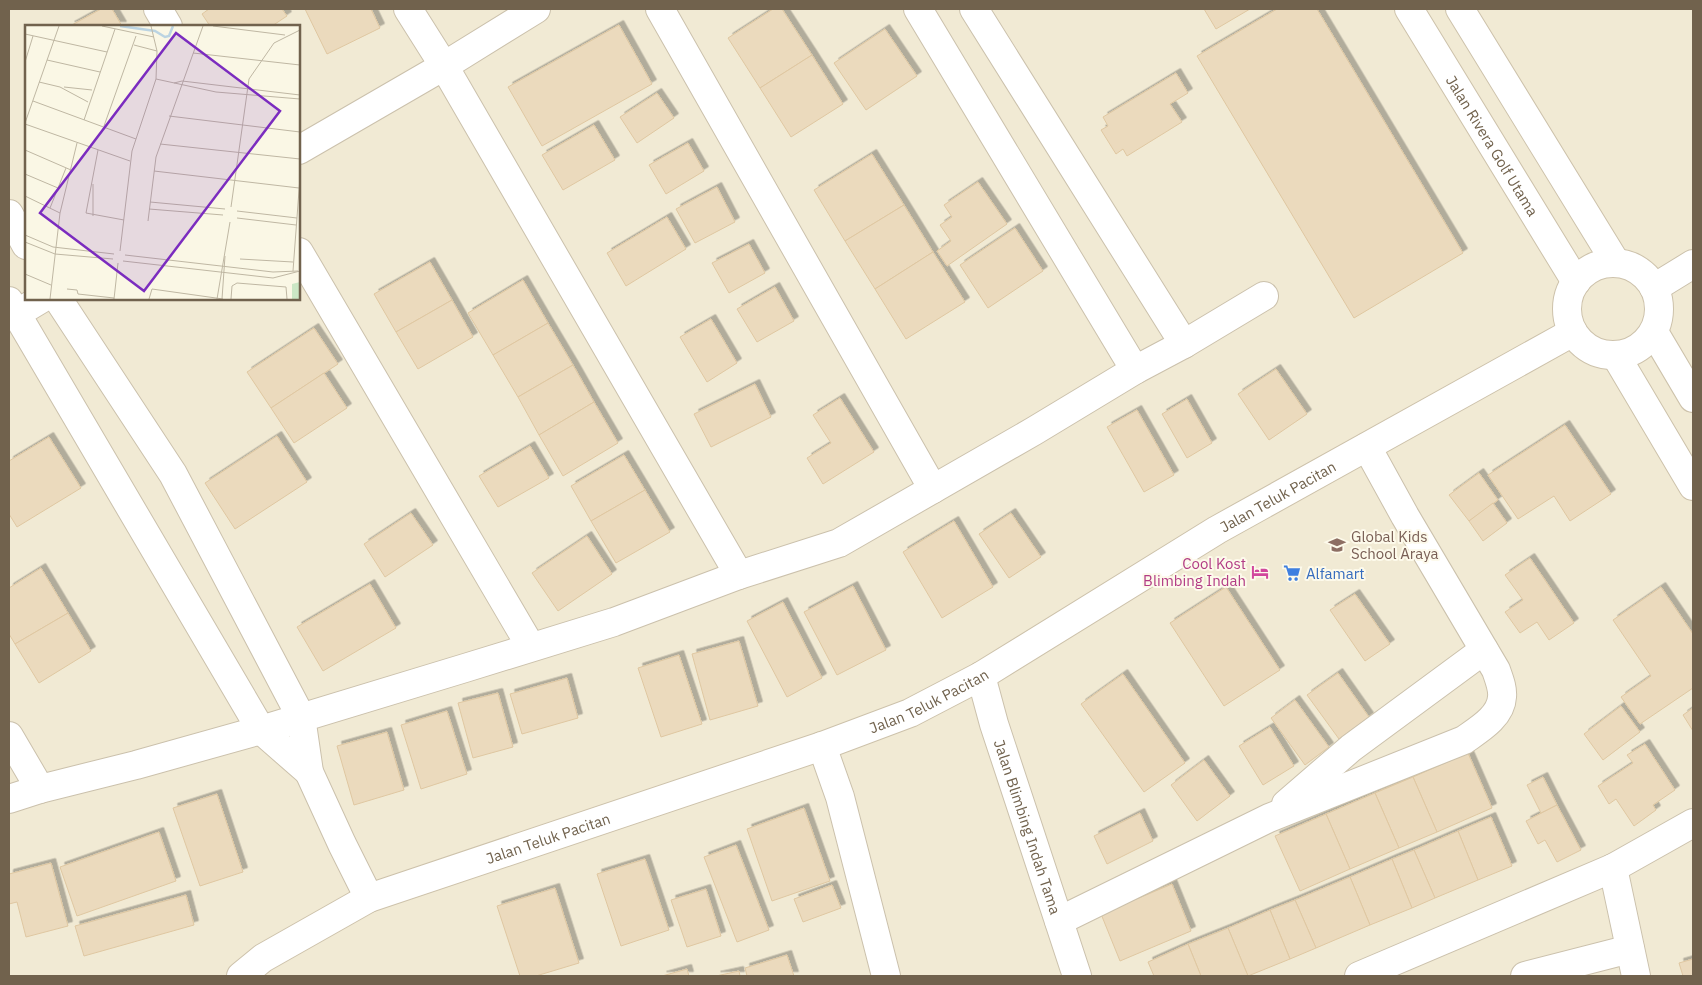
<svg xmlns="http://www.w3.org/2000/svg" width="1702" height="985" viewBox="0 0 1702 985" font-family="'IBM Plex Sans',sans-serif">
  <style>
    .residential { fill: #f1ead4; fill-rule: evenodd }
    .building { fill: #ebdabd; stroke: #dfc7a1; filter: url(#shadow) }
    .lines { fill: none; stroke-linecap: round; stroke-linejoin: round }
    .street-casing { stroke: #cbc1ac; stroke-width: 30 }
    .secondary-casing { stroke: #cdc2ab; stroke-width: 30 }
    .street { stroke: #fff; stroke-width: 28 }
    .secondary { stroke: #fff; stroke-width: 28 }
    .labels { text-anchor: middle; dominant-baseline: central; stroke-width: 4; stroke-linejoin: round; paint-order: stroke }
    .street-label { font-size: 15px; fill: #71624d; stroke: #fdfaeb }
    .education-label { font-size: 15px; fill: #785e54; stroke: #fdfaeb; text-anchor: start }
    .hotel-label { font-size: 15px; fill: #b23c85; stroke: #fdfaeb; text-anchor: end }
    .shop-label { font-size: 15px; fill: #366cbe; stroke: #fdfaeb; text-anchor: start }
    .inset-river { fill: none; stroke: #bbd4e2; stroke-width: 2.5 }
    .inset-road { fill: none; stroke: #bfb7a3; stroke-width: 1 }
    .view { fill: #7b2cbf; fill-opacity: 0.15; stroke: #7b2cbf; stroke-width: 2.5 }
    .inset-edge { fill: none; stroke: #71624d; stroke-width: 2.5 }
  </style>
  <defs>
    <filter id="shadow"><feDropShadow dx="4.5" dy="-4.5" stdDeviation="0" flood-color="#0004"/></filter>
  </defs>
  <rect width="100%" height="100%" fill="#faf7e5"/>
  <path class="residential" d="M 9,9 L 1693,9 L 1693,976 L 9,976 ZM 26,26 L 299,26 L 299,299 L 26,299 Z"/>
  <g class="building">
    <polygon points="101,9 112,9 122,26 70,26"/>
    <polygon points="209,9 282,9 287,16 272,26 210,26 202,14"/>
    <polygon points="305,9 371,9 380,28 327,54"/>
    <polygon points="773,9 782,9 812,55 760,88 728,38"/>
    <polygon points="1204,9 1250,9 1216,29"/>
    <polygon points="1277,9 1317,9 1463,253 1354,318 1197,56"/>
    <polygon points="619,25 652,84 542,146 508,87"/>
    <polygon points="885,29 917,76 866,110 834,63"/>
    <polygon points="812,55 843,104 791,137 760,88"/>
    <polygon points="1176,73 1188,93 1170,104 1182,122 1127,156 1123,149 1116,154 1101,130 1108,126 1103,117"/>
    <polygon points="657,93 674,118 637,143 620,117"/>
    <polygon points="594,125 615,160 563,190 542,155"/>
    <polygon points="688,143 704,171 666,194 649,165"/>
    <polygon points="872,154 904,205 845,241 814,190"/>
    <polygon points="978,182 1007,224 947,266 937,251 951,241 940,225 952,217 944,205"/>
    <polygon points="717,187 735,222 695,243 676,209"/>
    <polygon points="904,205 933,252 875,289 845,241"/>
    <polygon points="667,217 686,249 626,286 607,253"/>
    <polygon points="1015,228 1043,271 988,308 960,265"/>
    <polygon points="749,244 765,273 729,293 712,263"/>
    <polygon points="933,252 965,302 906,339 875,289"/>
    <polygon points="430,262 452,300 396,332 374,294"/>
    <polygon points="523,280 548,323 493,355 468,313"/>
    <polygon points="775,287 794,321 757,342 737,309"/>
    <polygon points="452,300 473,337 418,369 396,332"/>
    <polygon points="711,319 737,363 707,382 680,337"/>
    <polygon points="548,323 573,365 518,397 493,355"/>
    <polygon points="314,328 338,364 271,408 247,372"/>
    <polygon points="573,365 594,402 539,435 518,397"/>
    <polygon points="1276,369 1307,414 1269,440 1238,394"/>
    <polygon points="324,373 347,408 294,443 271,408"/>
    <polygon points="755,384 771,417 711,447 694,414"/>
    <polygon points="840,398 874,452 823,484 807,458 831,443 813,415"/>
    <polygon points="1187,399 1212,443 1187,458 1162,414"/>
    <polygon points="594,402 618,443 563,476 539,435"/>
    <polygon points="1137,410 1174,475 1144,492 1107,427"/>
    <polygon points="1565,425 1611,494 1570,521 1554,496 1518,519 1488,475"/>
    <polygon points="277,436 307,482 235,529 205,483"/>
    <polygon points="49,437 81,488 17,527 9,514 9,461"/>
    <polygon points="530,446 549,478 498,507 479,476"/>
    <polygon points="624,455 645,490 591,521 571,486"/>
    <polygon points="1479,473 1498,500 1469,521 1449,495"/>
    <polygon points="645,490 670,532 616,563 591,521"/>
    <polygon points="1493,503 1507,523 1483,541 1469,521"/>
    <polygon points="411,513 433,545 385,577 364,544"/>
    <polygon points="1011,513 1041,557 1009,578 979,534"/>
    <polygon points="954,521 993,587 942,618 903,552"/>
    <polygon points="587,536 612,574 558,611 532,573"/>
    <polygon points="1530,558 1574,623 1549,640 1537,622 1520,633 1505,612 1523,600 1505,575"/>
    <polygon points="41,568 68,613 15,644 9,634 9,588"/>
    <polygon points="370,584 396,628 323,671 297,627"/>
    <polygon points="853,586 886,650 837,675 804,612"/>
    <polygon points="1226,587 1280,670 1224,706 1170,623"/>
    <polygon points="1661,587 1693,634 1693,688 1640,724 1621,697 1651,676 1613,620"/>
    <polygon points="1355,594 1390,644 1365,661 1330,610"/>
    <polygon points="783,602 822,678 787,697 747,621"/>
    <polygon points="68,613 91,651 39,683 15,644"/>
    <polygon points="739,641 758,706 710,720 692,654"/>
    <polygon points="679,655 702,724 661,737 638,668"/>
    <polygon points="1338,673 1369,717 1339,739 1307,695"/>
    <polygon points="1123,674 1185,763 1144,792 1081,704"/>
    <polygon points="567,678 578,718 522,734 510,694"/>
    <polygon points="498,693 513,747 473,758 458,703"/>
    <polygon points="1295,700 1329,747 1305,765 1271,718"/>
    <polygon points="1621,706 1640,732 1603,760 1584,734"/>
    <polygon points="1693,708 1693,731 1683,715"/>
    <polygon points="447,711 467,774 421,789 401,725"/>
    <polygon points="1270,727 1294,766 1263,785 1239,746"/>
    <polygon points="387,732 404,790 354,805 337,746"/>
    <polygon points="1645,744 1675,790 1653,805 1656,810 1634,826 1616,799 1609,804 1598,786 1633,763 1627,755"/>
    <polygon points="1468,753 1492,808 1437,832 1413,777"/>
    <polygon points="1204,760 1230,796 1197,821 1171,785"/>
    <polygon points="1413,777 1437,832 1399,848 1375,793"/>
    <polygon points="1543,777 1557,805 1541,813 1527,785"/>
    <polygon points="1375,793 1399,848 1350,869 1326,814"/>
    <polygon points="217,794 243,872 200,886 173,808"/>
    <polygon points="1557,805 1581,850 1557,862 1545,840 1538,844 1526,821"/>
    <polygon points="804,808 830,881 772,901 747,829"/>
    <polygon points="1140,813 1153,841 1107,864 1094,836"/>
    <polygon points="1326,814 1350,869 1300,891 1275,836"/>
    <polygon points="1491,817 1512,866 1478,880 1458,831"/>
    <polygon points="1458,831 1478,880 1435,898 1414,850"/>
    <polygon points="159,832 176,881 77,916 60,867"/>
    <polygon points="736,845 769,930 737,942 704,857"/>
    <polygon points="1414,850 1435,898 1412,908 1392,859"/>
    <polygon points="645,859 669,930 621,946 597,874"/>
    <polygon points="1392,859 1412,908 1370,925 1350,877"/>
    <polygon points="51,863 68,926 26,937 17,902 9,904 9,874"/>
    <polygon points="1350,877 1370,925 1316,948 1295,900"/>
    <polygon points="1172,884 1191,931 1120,961 1101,914"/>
    <polygon points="832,885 841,908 803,922 794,899"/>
    <polygon points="555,888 579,963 536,976 520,976 497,906"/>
    <polygon points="706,889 721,936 687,947 671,900"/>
    <polygon points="186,895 194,925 84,956 75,926"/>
    <polygon points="1295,900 1316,948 1290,959 1270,910"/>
    <polygon points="1270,910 1290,959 1248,976 1228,928"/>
    <polygon points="1228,928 1248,976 1201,976 1188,944"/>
    <polygon points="1188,944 1201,976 1154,976 1148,962"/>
    <polygon points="787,955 794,976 747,976 745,968"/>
    <polygon points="1693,959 1693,976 1683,976 1679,963"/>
    <polygon points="687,969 689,976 662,976"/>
    <polygon points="739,971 740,976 716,976"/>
  </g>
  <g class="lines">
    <g class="street-casing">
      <g id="street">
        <polyline points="158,9 168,26"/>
        <polyline points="408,9 444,66 739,575"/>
        <polyline points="660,9 933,489"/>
        <polyline points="918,9 1135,370"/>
        <polyline points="974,9 1184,344"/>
        <polyline points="299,150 444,66 536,9"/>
        <polyline points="9,214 26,245"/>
        <polyline points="299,252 531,647"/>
        <polyline points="1654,288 1693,264"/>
        <polyline points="58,299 173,474 301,717 309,772 342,844 369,898"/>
        <polyline points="9,301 261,730 309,772"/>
        <polyline points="9,316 16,314 41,299"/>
        <path id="s1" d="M 981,676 L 994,724 L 1077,976"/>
        <polyline points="9,736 40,789"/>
        <polyline points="822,746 840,797 886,976"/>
        <polyline points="9,799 40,789 136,765 261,730 465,668 614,622 739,575 839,543 1034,431 1135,370 1184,344 1264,296"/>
        <polyline points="1286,804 1351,748 1484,650"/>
        <polyline points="1613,868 1636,976"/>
        <path d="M 1059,921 L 1269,818 L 1464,740 C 1478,730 1501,717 1502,697 C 1503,688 1499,679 1496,670 L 1405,516 L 1367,447"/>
        <polyline points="1359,976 1613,868 1693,823"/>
        <polyline points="1525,976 1630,949"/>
      </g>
    </g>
    <g class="secondary-casing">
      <g id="secondary">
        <path id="s2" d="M 1409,9 L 1576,282"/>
        <polyline points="1460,9 1616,263"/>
        <circle cx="1613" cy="309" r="46"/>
        <polyline points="1654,332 1693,398"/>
        <polyline points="1616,356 1693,486"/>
        <path id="s3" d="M 241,976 L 263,958 L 369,898 L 822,746 L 910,713 L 981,676 L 1217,530 L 1573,332"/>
      </g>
    </g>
    <use href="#street" class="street"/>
    <use href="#secondary" class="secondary"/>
  </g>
  <defs>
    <g id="school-bare" transform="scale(1.35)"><path d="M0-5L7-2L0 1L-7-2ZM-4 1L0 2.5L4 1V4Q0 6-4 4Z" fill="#8d6e63" stroke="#fdfaeb" stroke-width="2.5" paint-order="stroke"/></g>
    <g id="hotel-bare" transform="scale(1.35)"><path d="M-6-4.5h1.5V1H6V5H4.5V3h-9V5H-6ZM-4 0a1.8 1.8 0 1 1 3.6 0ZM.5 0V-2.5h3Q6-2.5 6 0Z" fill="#d1479c" stroke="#fdfaeb" stroke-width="2.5" paint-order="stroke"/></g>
    <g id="supermarket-bare" transform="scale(1.35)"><path d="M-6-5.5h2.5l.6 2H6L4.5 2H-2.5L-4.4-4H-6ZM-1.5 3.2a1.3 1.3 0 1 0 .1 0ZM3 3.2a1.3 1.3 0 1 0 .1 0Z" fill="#3f7fe0" stroke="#fdfaeb" stroke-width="2.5" paint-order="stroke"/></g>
  </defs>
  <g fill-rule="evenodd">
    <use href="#school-bare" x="1337" y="545"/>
    <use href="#hotel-bare" x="1260" y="572"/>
    <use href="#supermarket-bare" x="1292" y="573"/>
  </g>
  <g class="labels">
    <g class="street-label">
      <text stroke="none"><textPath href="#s2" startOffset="160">Jalan Rivera Golf Utama</textPath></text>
      <text stroke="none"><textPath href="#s3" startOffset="1149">Jalan Teluk Pacitan</textPath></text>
      <text stroke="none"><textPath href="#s3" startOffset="744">Jalan Teluk Pacitan</textPath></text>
      <text stroke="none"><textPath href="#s1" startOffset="158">Jalan Blimbing Indah Tama</textPath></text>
      <text stroke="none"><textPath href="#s3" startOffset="339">Jalan Teluk Pacitan</textPath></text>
    </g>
    <g class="education-label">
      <text x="1351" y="536">Global Kids<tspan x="1351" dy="17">School Araya</tspan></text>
    </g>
    <g class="hotel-label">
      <text x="1246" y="563">Cool Kost<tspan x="1246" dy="17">Blimbing Indah</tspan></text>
    </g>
    <g class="shop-label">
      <text x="1306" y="573">Alfamart</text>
    </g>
  </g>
  <g transform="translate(25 25)">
    <rect width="275" height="275" fill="#faf7e5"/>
    <path d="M 275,257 L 275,274 L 267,274 L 267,259 Z" fill="#cbe7c5"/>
    <path class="inset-river" d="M 95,1 L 130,6 L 140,12 L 144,11 L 148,1"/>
    <path class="inset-road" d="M 77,1 L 129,12M 188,1 L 260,10M 0,9 L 82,27M 109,20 L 132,26M 168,28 L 275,40M 22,35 L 75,47M 0,37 L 8,11M 131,54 L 191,67 L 275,74M 14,57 L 35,62 L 63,77M 149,58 L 157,56 L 275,70M 39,62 L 67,65M 8,76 L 111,114M 144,91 L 275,107M 59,95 L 90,4M 0,98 L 34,1M 0,99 L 105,136M 79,101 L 111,11M 135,119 L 275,134M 0,125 L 46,145M 73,125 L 61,188 L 99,195M 129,146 L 274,163M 0,149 L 33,163M 68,159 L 68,191M 0,171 L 35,188M 125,177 L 200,184M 206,182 L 224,54 L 249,18 L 275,5M 25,183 L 41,143M 124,184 L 198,190M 212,186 L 272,193M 212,193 L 271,200M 123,196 L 131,132 L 178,1M 0,210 L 28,222 L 89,229M 0,217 L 30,229 L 88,234M 95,226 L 107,126 L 131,54 L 132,26 L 126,1M 100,230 L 248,247 L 273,246M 215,234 L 268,237M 98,236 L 248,253 L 275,246M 268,246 L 275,152M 0,249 L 26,260M 42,264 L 52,265 L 53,269 L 89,273M 25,274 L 35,188 L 52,118M 89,274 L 93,238M 124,274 L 127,264 L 198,274M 192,274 L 205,197M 197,274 L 200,231M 206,274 L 207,261 L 212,258 L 261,262 L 262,274"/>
    <path class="view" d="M 151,8 L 255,86 L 119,266 L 15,188 Z"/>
    <rect width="275" height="275" class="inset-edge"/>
  </g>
  <rect width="1702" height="985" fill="none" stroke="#71624d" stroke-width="20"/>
</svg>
